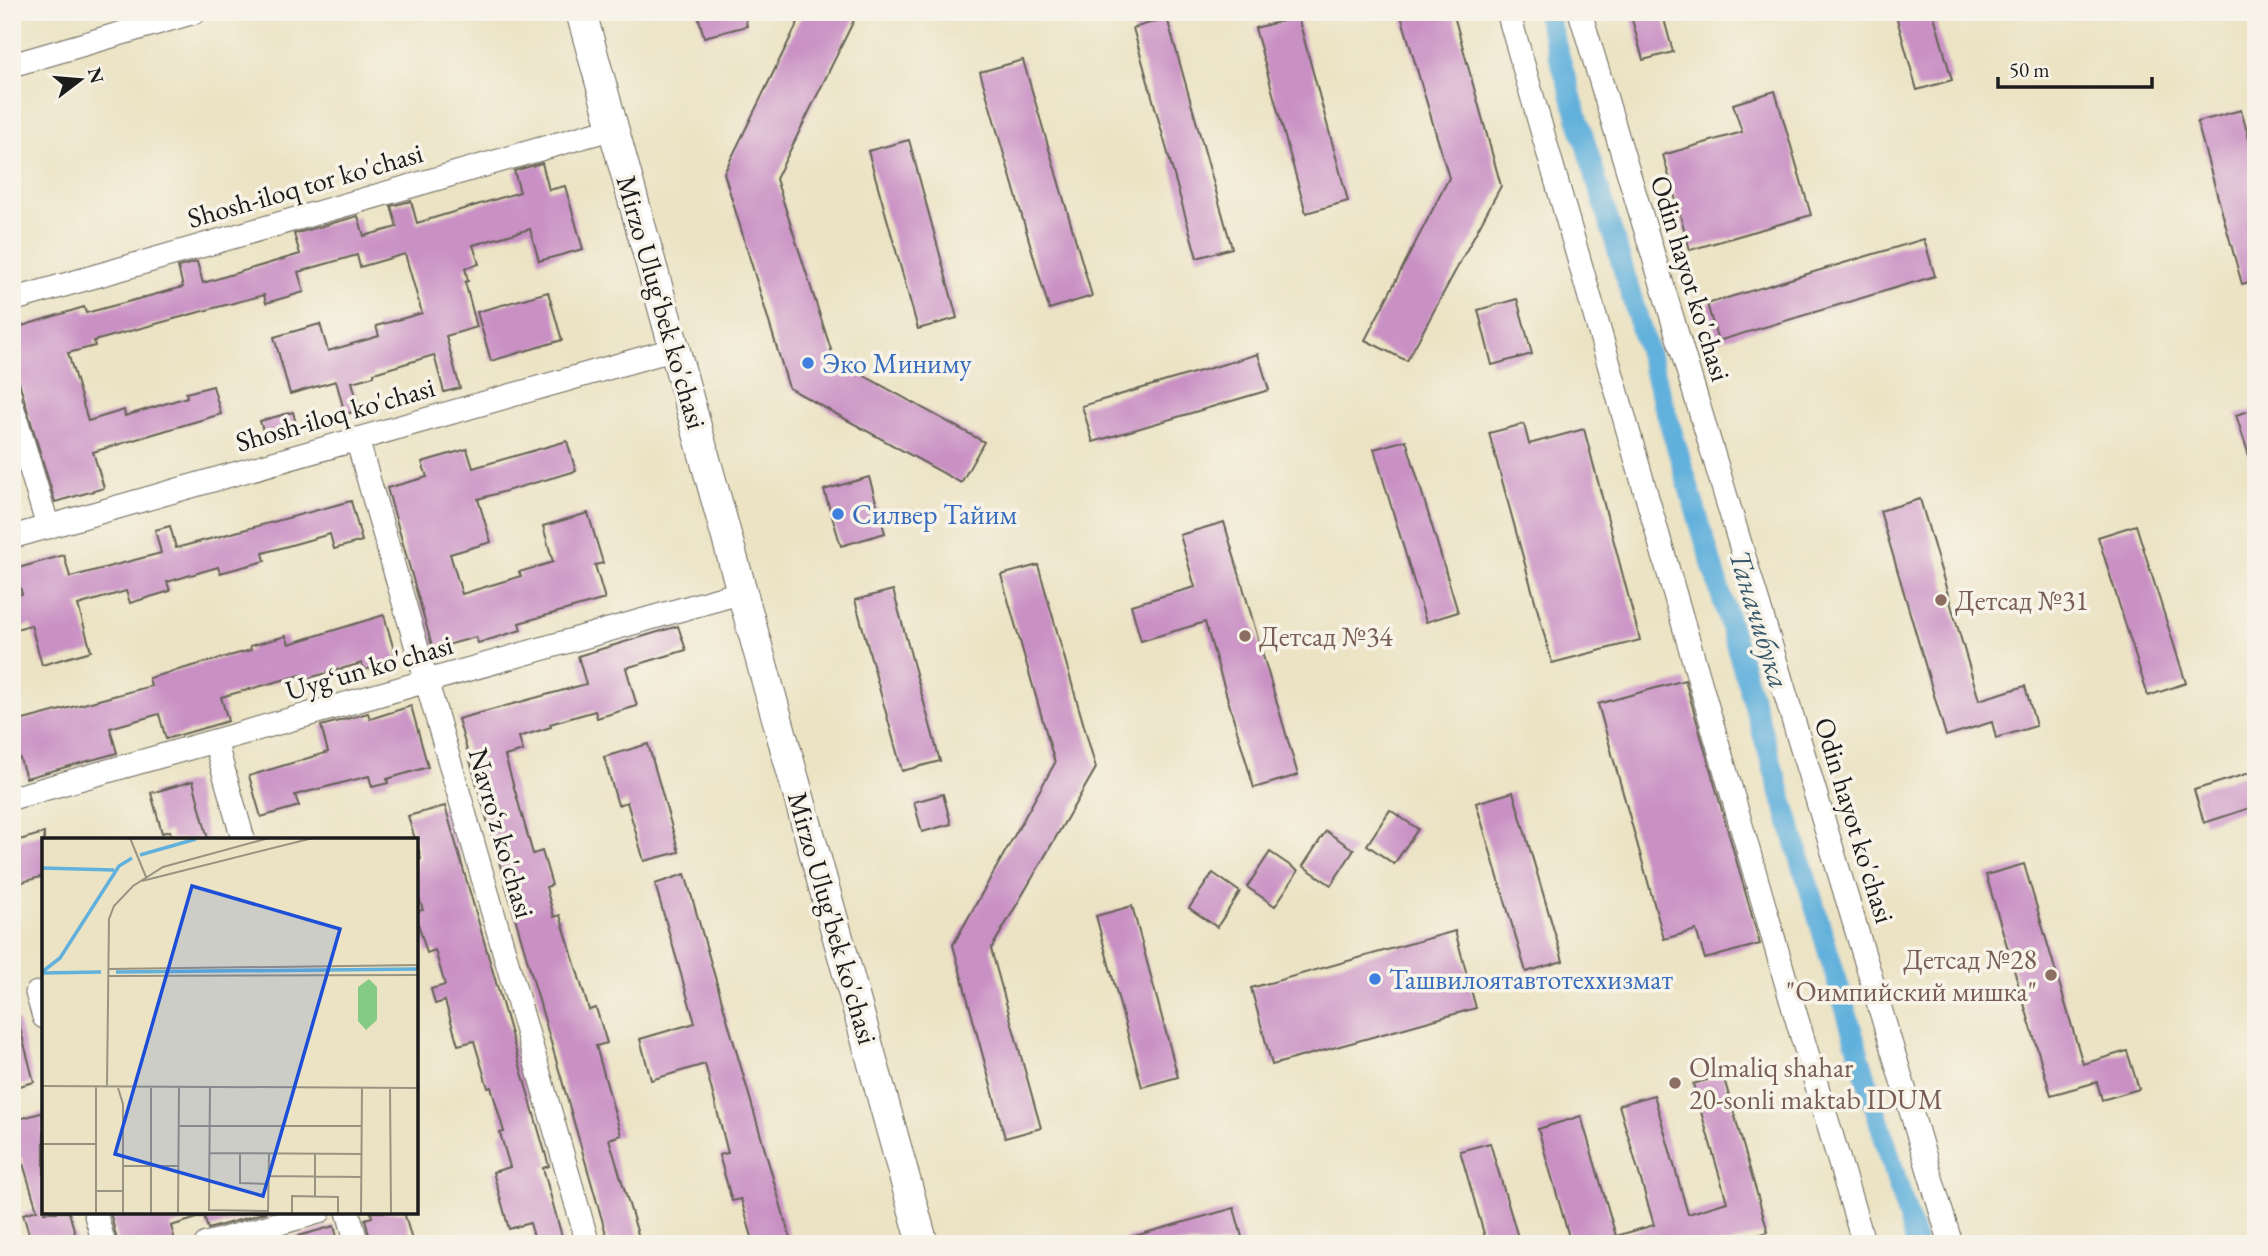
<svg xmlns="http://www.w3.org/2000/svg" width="2268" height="1256" viewBox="0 0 2268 1256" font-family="'EB Garamond',serif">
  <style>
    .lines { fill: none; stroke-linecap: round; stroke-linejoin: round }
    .canal { stroke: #62b1dc; stroke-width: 21 }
    .building { fill: #c990c4 }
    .minor-casing { stroke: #656257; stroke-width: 25 }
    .major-casing { stroke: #656257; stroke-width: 32 }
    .minor { stroke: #fff; stroke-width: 23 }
    .major { stroke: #fff; stroke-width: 30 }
    .shop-dot { fill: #3f7fe0; stroke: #f7f3e8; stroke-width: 2.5 }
    .education-dot { fill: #8d6e63; stroke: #f7f3e8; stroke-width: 2.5 }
    .labels { text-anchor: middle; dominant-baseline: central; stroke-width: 7; stroke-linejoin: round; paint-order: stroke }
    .street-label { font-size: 28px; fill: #1c1c1c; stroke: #f7f3e8 }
    .shop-label { font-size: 28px; fill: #366cbe; stroke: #f7f3e8; text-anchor: start }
    .education-label { font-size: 28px; fill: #785e54; stroke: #f7f3e8; text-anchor: start }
    .water-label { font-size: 30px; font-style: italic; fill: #385869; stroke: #f7f3e8 }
    .inset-river { fill: none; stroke: #62b1dc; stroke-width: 3.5 }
    .inset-road { fill: none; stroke: #999381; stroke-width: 2 }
    .view { fill: #1d4ed8; fill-opacity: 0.15; stroke: #1d4ed8; stroke-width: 3.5 }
    .inset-edge { fill: none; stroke: #1c1c1c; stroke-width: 3.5 }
  </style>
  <rect width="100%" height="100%" fill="#f7f3e8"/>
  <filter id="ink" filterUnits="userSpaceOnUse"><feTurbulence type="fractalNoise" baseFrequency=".0143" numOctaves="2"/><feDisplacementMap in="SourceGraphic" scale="14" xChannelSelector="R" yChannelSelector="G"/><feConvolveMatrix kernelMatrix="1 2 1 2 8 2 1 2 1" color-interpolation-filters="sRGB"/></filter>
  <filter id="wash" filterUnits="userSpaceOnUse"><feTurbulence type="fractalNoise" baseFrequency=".00686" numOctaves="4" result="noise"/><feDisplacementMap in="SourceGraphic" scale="28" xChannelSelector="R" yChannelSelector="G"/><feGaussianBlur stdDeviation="1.57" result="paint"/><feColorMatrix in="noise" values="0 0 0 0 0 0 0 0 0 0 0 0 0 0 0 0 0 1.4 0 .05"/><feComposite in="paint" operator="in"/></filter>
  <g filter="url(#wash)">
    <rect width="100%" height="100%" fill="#ece3c4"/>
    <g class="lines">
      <polyline class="canal" points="1546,12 1916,1244"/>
    </g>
    <g id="blocks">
      <g class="building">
        <polygon points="697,12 744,12 747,26 704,37"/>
        <polygon points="803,12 858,12 776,179 834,359 984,442 961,483 789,388 724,173"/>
        <polygon points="1400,12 1453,12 1501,186 1407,361 1365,340 1449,178"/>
        <polygon points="1630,12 1662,12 1673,52 1643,60"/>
        <polygon points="1895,12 1933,12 1952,80 1917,90"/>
        <polygon points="1298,17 1348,201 1306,213 1255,28"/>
        <polygon points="1167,18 1232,248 1197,258 1133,28"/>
        <polygon points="1023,60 1092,296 1049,309 980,72"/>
        <polygon points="1775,91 1811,215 1690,250 1663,155 1742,132 1733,104"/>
        <polygon points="2241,110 2256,164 2256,280 2242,284 2197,122"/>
        <polygon points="909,140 957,318 918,329 868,151"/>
        <polygon points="542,163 549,190 565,186 583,249 539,261 530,229 473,245 479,264 465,268 468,281 465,282 477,327 446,336 460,388 444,392 434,355 374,373 374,376 352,382 360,410 345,414 336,381 290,394 274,337 320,324 328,351 379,336 376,326 422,313 405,254 360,267 357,255 298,272 304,292 266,303 264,295 214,308 94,341 95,346 68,353 88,421 124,410 125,416 187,397 186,393 213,386 221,414 93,452 104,488 55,502 12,359 12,329 84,307 86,313 183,287 178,267 197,262 203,283 300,254 294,234 358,216 364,236 397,227 391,206 411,201 417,223 520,192 514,171"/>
        <polygon points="1924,239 1935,276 1718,341 1707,304"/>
        <polygon points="548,292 562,340 491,361 477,312"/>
        <polygon points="1517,299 1532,354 1492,365 1478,310"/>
        <polygon points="1258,354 1269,390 1093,442 1082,406"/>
        <polygon points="2256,409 2256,464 2252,465 2236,415"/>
        <polygon points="293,412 297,428 265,437 260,421"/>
        <polygon points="1524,424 1529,444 1584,429 1640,640 1552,663 1489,433"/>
        <polygon points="1406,440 1458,612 1426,622 1374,449"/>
        <polygon points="567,441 576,471 478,499 491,542 450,554 462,594 521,576 519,572 553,562 543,526 588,513 603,563 595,565 605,599 519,623 521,630 478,643 476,637 433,649 387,488 427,477 422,462 467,449 473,468"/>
        <polygon points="869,477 885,533 841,546 824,490"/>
        <polygon points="1920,499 1979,700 2025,686 2036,726 1996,738 1992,722 1946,736 1880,511"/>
        <polygon points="351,501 362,541 334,549 330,534 263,553 265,561 220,573 218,567 167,582 170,591 130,603 126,591 78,605 91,651 42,665 31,625 12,630 12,596 22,594 15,569 64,555 70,577 161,553 155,530 170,526 176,548"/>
        <polygon points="1224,522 1298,775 1254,788 1205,622 1141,641 1131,605 1195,587 1180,535"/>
        <polygon points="2136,525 2186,683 2148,696 2098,537"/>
        <polygon points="1038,565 1096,768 991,949 1041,1128 1005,1138 953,945 1055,763 1001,575"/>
        <polygon points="893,590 940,761 902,771 855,600"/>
        <polygon points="384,615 397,661 364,670 362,663 302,680 301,675 221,697 228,721 166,739 159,714 110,728 117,753 26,778 19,756 12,758 12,723 151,686 149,678 251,650 250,646 286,636 289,644"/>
        <polygon points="678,626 686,650 626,668 637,706 597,718 595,711 550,724 551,727 519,737 523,751 505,756 533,854 542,851 552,885 546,887 554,917 560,915 589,1010 596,1008 607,1043 596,1046 621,1135 609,1139 641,1244 609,1244 458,719 586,684 578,656"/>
        <polygon points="1685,680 1760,944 1705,959 1696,930 1664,939 1598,704"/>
        <polygon points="411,706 428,767 387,779 388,783 372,787 369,776 295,795 299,806 261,817 249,776 328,752 321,726 368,713 370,719"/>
        <polygon points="648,744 679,852 644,861 627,802 618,805 604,757"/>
        <polygon points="2256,771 2256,806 2204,823 2194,790"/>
        <polygon points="193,781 208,839 172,839 170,831 162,833 151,793"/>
        <polygon points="1513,792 1563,961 1526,972 1476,803"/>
        <polygon points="943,794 951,824 922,832 914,802"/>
        <polygon points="445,806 549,1166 543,1168 564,1244 536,1244 530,1223 509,1229 493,1172 510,1167 500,1133 504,1132 491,1087 488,1088 474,1041 458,1045 445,1001 435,1004 431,989 445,985 435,950 427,953 416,917 416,911 423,910 416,889 416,861 421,859 416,839 415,839 408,816"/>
        <polygon points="1390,810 1418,829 1394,864 1367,845"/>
        <polygon points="1326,831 1354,850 1331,885 1303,866"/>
        <polygon points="44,833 44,876 12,885 12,842"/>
        <polygon points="1270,852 1298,871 1275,906 1247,887"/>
        <polygon points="2024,864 2083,1064 2127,1051 2139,1089 2102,1100 2097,1082 2051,1095 1986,875"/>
        <polygon points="1213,873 1240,892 1217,927 1189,908"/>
        <polygon points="685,874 691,894 792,1244 754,1244 741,1199 732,1201 719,1155 728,1153 705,1064 651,1080 640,1039 695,1023 655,884"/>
        <polygon points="1132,906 1178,1077 1142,1087 1096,916"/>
        <polygon points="1455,931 1476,1008 1272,1065 1251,988"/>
        <polygon points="18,1020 34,1082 12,1088 12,1021"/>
        <polygon points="1723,1075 1768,1232 1728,1244 1571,1244 1538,1129 1581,1116 1616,1236 1654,1225 1619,1105 1654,1095 1688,1214 1727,1202 1693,1084"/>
        <polygon points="44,1112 44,1212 69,1212 77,1240 64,1244 32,1244 23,1214 37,1210 21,1157 12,1159 12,1121"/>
        <polygon points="1490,1143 1520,1244 1487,1244 1460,1151"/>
        <polygon points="1234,1208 1244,1244 1125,1244 1124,1239"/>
        <polygon points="110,1212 267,1212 208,1229 204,1216 171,1226 176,1244 118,1244"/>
        <polygon points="371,1212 404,1212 413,1244 371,1244 365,1219 372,1217"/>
        <polygon points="334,1226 339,1244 288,1244 288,1239"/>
      </g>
    </g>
  </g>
  <g filter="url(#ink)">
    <use href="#blocks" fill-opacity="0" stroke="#656257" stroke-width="2"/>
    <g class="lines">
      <g class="minor-casing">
        <g id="minor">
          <polyline points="1508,12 1790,996 1864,1244"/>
          <polyline points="1580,12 1951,1244"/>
          <polyline points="12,65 195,12"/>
          <polyline points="12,300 614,128"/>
          <polyline points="12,406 48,527"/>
          <polyline points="357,439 588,1244"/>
          <polyline points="12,537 675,349"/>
          <polyline points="215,741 243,839"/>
          <polyline points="12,798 743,592"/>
          <polyline points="37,993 44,1017"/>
          <polyline points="95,1212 104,1244"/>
          <polyline points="348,1212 357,1244"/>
          <polyline points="206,1244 319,1212"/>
        </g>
      </g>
      <g class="major-casing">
        <polyline id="major" points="581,12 923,1244"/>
      </g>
      <use href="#minor" class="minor"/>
      <use href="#major" class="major"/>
    </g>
  </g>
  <g class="shop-dot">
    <circle cx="808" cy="363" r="7"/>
    <circle cx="838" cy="514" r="7"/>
    <circle cx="1375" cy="979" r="7"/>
  </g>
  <g class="education-dot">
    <circle cx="1941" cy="600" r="7"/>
    <circle cx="1245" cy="636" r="7"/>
    <circle cx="2051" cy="975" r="7"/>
    <circle cx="1675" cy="1083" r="7"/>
  </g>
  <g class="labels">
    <g class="street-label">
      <text transform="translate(305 185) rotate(-16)">Shosh-iloq tor ko'chasi</text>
      <text transform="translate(1691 278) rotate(73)">Odin hayot ko'chasi</text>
      <text transform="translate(662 302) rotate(74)">Mirzo Ulug‘bek ko'chasi</text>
      <text transform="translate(335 414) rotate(-16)">Shosh-iloq ko'chasi</text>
      <text transform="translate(369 667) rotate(-16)">Uyg‘un ko'chasi</text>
      <text transform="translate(1855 820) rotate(73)">Odin hayot ko'chasi</text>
      <text transform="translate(502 833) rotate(74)">Navro‘z ko'chasi</text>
      <text transform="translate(833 918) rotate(74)">Mirzo Ulug'bek ko'chasi</text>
    </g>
    <g class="shop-label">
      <text x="822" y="363">Эко Миниму</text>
      <text x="852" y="514">Силвер Тайим</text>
      <text x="1389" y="979">Ташвилоятавтотеххизмат</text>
    </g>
    <g class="education-label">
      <text x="1955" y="600">Детсад №31</text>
      <text x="1259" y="636">Детсад №34</text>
      <text x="2037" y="959" text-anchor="end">Детсад №28<tspan x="2037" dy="32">"Оимпийский мишка"</tspan></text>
      <text x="1689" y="1067">Olmaliq shahar<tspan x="1689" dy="32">20-sonli maktab IDUM</tspan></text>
    </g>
    <g class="water-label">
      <text transform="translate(1760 619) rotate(73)">Таначибука</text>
    </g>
  </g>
  <g transform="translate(42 838)">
    <rect width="376" height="376" fill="#ece3c4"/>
    <path d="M 327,141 L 335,149 L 335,182 L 324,192 L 316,183 L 316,149 Z" fill="#85ca85"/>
    <path class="inset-river" d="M 98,17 L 154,1M 0,30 L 72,32M 0,134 L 18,120 L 77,28 L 90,20M 74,134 L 377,131M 0,135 L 59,134"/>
    <path class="inset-road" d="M 88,0 L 104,39M 100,43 L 271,0M 67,131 L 377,127M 67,138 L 377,137M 65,247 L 67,81 L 72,68 L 91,48 L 121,29 L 227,0M 0,248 L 377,250M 168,248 L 167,372 L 226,373M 76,250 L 81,266 L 81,376M 348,250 L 349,376M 137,288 L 320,288M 0,306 L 54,306M 168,315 L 320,316M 198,316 L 198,345 L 227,346M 81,328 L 137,328M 227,338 L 319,339M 54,353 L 81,353M 273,358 L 273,316M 54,376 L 54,248M 109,376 L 109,250M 136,376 L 137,248M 226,376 L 227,316M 250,376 L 250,358 L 296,359 L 296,376M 319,376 L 320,249"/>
    <path class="view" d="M 150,48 L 298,91 L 221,358 L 73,316 Z"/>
    <rect width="376" height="376" class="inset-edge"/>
  </g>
  <rect width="2268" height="1256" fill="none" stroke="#f7f3e8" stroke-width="42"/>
  <g transform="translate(80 80) rotate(74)" stroke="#f7f3e8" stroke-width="5" paint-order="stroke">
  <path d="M0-5L12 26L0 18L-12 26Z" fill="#1c1c1c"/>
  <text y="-10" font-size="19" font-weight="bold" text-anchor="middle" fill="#1c1c1c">N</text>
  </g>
  <path d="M1998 77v10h154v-10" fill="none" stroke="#1c1c1c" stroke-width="3.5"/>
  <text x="2009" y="77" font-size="21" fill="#1c1c1c" stroke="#f7f3e8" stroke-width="5" paint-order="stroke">50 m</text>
</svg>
